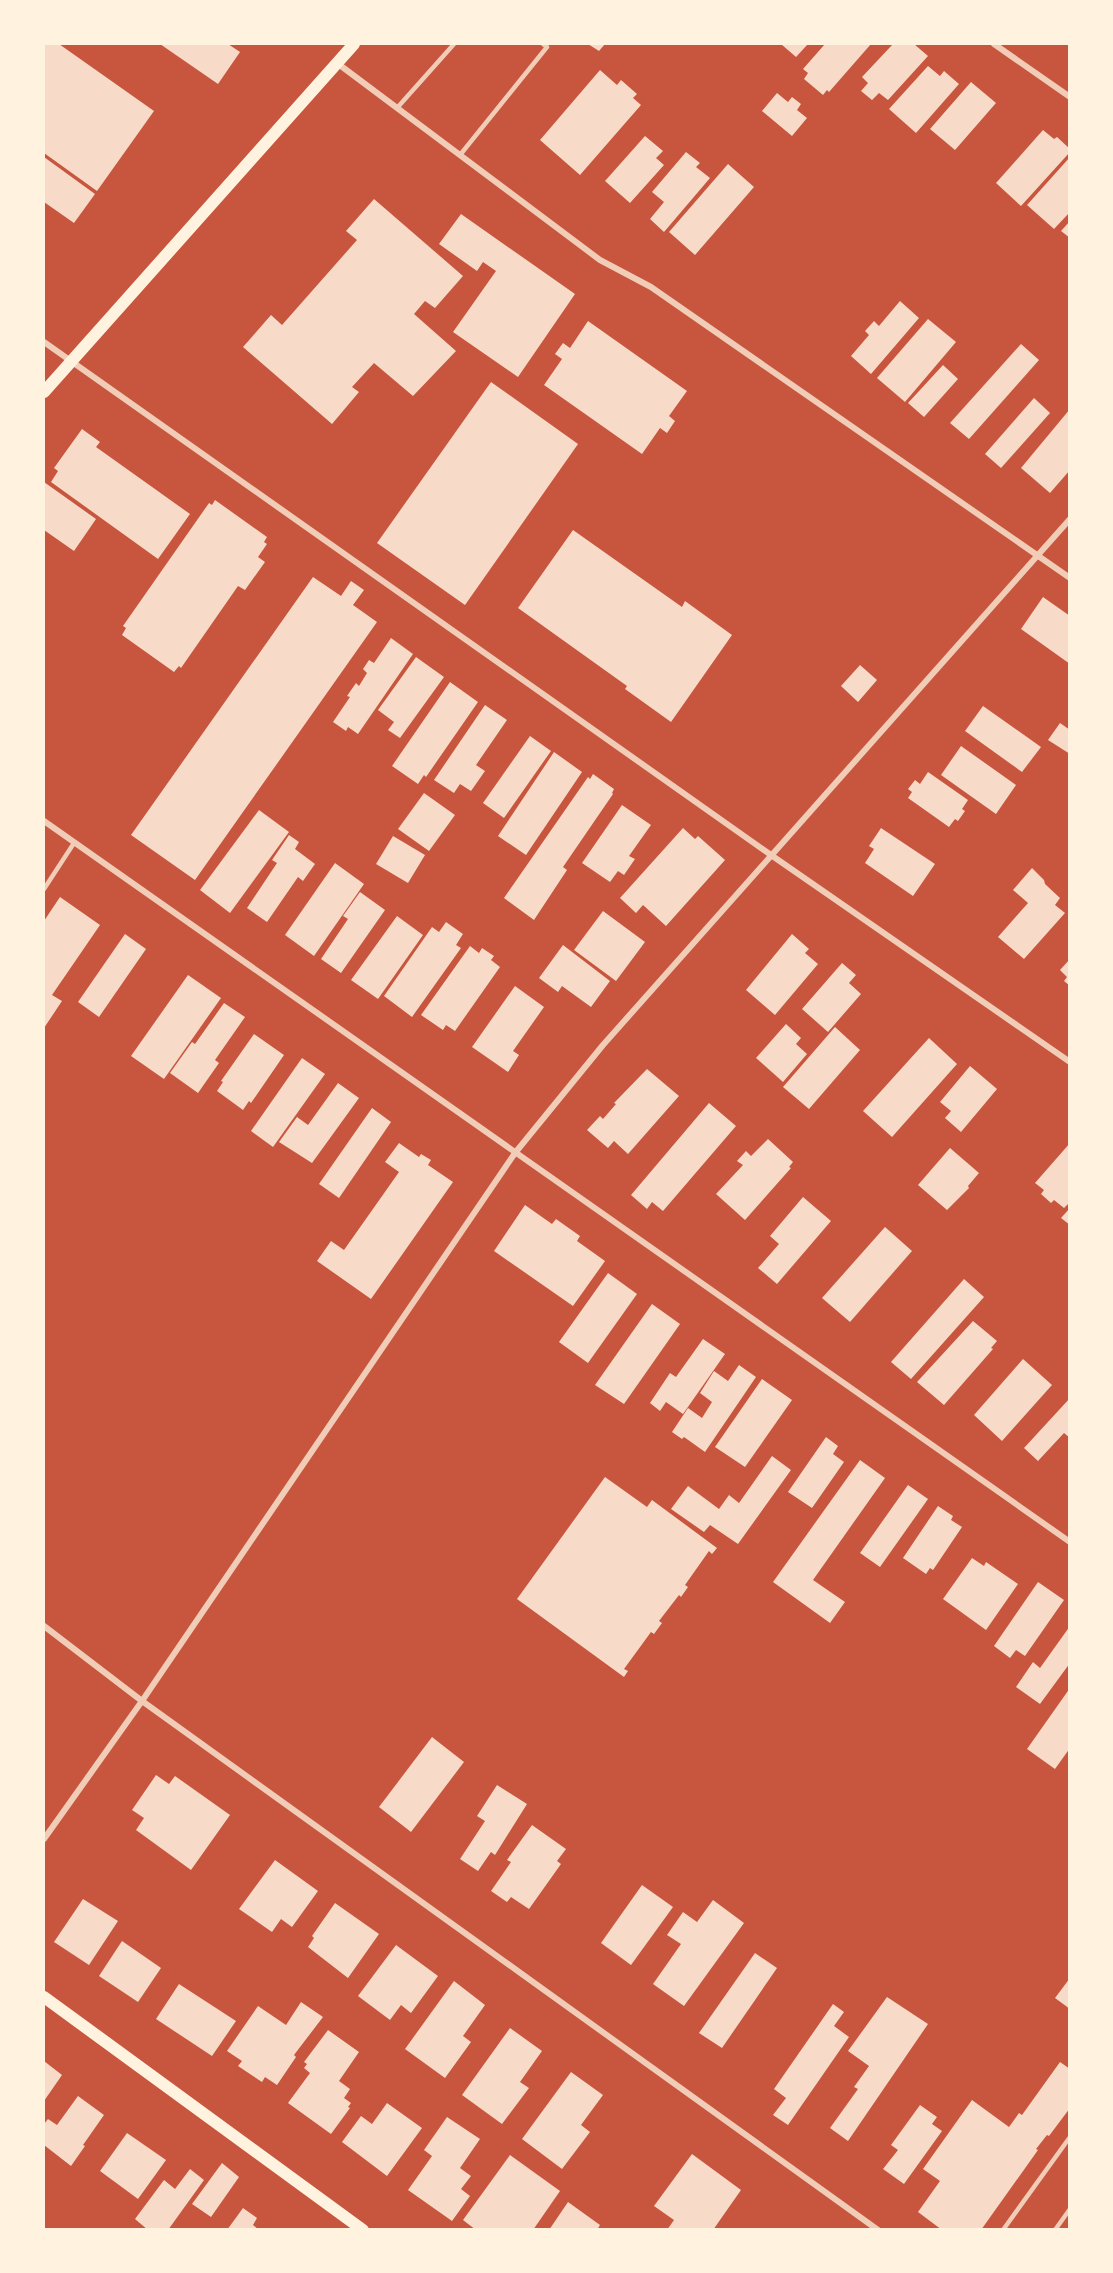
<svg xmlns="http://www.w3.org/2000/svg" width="1113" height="2273" viewBox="0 0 1113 2273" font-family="'PT Sans',sans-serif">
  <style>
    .building { fill: #f7dbc8 }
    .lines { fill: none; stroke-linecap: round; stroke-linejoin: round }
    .service { stroke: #f1ccb7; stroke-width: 4.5 }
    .minor { stroke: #f1ccb7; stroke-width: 6 }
    .secondary { stroke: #fff3e0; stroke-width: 12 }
  </style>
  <rect width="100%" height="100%" fill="#c8553d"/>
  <g class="building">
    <polygon points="44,44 59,44 154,111 97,191 44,153"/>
    <polygon points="160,44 228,44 240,52 218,84"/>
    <polygon points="588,44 605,44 599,51"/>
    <polygon points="781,44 808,44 796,57"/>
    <polygon points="825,44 871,44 829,92 827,90 823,95 804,79 808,73 803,69"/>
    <polygon points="893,44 914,44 928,56 888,100 879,93 872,100 861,91 868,83 862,77"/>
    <polygon points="928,66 940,76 944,71 959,84 916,133 889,109"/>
    <polygon points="600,70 617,85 621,80 637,94 633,98 641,105 580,175 540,140"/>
    <polygon points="971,82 996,103 955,150 930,129"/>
    <polygon points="777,93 788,102 792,97 801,104 797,110 807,118 792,136 762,111"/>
    <polygon points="1043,130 1054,139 1057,137 1070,149 1070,152 1021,206 996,183"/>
    <polygon points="645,136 663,151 656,158 664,165 630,203 605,181"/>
    <polygon points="686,152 700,163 696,167 710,178 664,232 650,219 664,202 652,192"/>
    <polygon points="44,157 95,194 74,223 44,202"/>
    <polygon points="1070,157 1070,212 1054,229 1027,205"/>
    <polygon points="728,164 754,187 695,255 669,232"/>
    <polygon points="374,199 463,276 435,308 425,301 414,314 456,351 413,396 374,363 352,387 359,392 332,424 243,347 271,315 282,325 357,240 346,231"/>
    <polygon points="461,214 575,294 518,377 453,332 496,271 483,262 477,271 439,244"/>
    <polygon points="1070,221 1070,238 1061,231"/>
    <polygon points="900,301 919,318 871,374 851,356 869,335 865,331 874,321 879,326"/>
    <polygon points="928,319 956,342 905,402 877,378"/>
    <polygon points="588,321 687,391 669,416 675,421 667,433 660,428 642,454 544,385 562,359 555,354 563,343 570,348"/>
    <polygon points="1021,344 1039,360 969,439 950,423"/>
    <polygon points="943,365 958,379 924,417 908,403"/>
    <polygon points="491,382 578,444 465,605 377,543"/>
    <polygon points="1034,398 1050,413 1001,468 985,454"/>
    <polygon points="1070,409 1070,470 1050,493 1021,468"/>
    <polygon points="82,429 100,442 96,447 190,514 158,559 51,482 58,471 54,468"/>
    <polygon points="44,482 96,519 74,551 44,530"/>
    <polygon points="215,500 267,537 264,542 267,544 258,557 265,562 245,590 238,586 181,668 179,666 174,672 122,635 126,628 123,626 209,503 212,505"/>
    <polygon points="573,530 682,607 685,601 732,635 671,722 625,689 627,686 518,608"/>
    <polygon points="313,577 341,596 351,581 364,590 353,605 377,622 195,880 131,835"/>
    <polygon points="1043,597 1070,616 1070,664 1021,629"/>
    <polygon points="391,638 413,654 358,734 348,727 346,731 333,722 350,697 347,696 356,683 359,686 367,673 363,669 369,660 374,663"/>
    <polygon points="416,657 444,677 400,738 388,730 394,722 378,710"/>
    <polygon points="860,665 877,680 858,702 841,686"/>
    <polygon points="450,682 478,702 426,777 424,775 418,784 392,766"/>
    <polygon points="485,705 507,720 476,765 485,771 471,791 460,784 454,793 434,780"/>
    <polygon points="983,706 1041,747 1022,772 965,731"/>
    <polygon points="1060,723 1070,730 1070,754 1048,740"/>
    <polygon points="530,736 551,751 504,818 483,803"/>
    <polygon points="961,746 1016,785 996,814 941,775"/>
    <polygon points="554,752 582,772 526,855 498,836"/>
    <polygon points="928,772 968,800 962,809 965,811 958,821 955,819 949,827 908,798 912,792 908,789 915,780 920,784"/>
    <polygon points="593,774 614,789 612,793 613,794 563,867 567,870 534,920 504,898 588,777 590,779"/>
    <polygon points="424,793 455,815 429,851 398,829"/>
    <polygon points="622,805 651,825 629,856 635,859 624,875 618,871 610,882 582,863"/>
    <polygon points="259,810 289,832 230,913 200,890"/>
    <polygon points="683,828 695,839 698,836 725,860 666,926 643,905 636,913 620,898"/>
    <polygon points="881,828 935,864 913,896 865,863 874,849 869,846"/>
    <polygon points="289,835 299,842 295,849 315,864 303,881 298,877 267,922 247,908 277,863 272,860"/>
    <polygon points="393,836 425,855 408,883 376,864"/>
    <polygon points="335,863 364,884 314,956 285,935"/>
    <polygon points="1032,868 1044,880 1045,884 1060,898 1055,905 1065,913 1024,959 998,937 1028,903 1013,890"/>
    <polygon points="360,892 385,910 341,973 321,959 348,919 343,916"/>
    <polygon points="60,897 100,925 52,995 62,1001 44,1028 44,921"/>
    <polygon points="603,911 645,942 616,981 574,950"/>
    <polygon points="397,916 423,935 378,999 351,980"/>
    <polygon points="446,922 463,934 456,945 461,948 412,1017 384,996 432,927 439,932"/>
    <polygon points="125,934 146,949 99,1017 78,1002"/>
    <polygon points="792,934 809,949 805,953 818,964 775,1015 746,990"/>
    <polygon points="563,945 610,981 591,1007 562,986 558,992 539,978"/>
    <polygon points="470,946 479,953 482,948 494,956 491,960 500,967 455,1031 446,1025 443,1030 421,1015"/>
    <polygon points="1070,959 1070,986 1064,981 1067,977 1060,970"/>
    <polygon points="842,963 856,975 849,983 861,994 828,1032 802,1009"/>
    <polygon points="188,975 221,998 164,1079 131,1056"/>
    <polygon points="515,986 544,1007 513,1051 519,1055 508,1072 472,1047"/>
    <polygon points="224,1003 245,1017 215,1060 219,1063 198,1093 170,1073 192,1042 195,1044"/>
    <polygon points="786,1024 801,1038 796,1044 807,1054 783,1082 756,1058"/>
    <polygon points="835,1027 860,1050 809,1109 783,1087"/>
    <polygon points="254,1034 284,1055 251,1103 249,1101 243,1110 217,1091 223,1082 221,1081"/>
    <polygon points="929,1038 957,1064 892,1137 863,1111"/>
    <polygon points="302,1058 325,1074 273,1147 251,1131"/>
    <polygon points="970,1066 997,1089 961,1132 945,1118 951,1111 940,1102"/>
    <polygon points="647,1069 679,1096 628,1154 614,1141 608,1148 587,1130 600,1116 603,1119 616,1104 614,1103"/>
    <polygon points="338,1083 359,1098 312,1163 279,1142 297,1117 308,1125"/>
    <polygon points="709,1103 736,1126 663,1211 652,1202 647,1209 631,1195"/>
    <polygon points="372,1108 391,1122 339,1198 319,1184"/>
    <polygon points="768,1139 793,1162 789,1167 791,1168 745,1220 716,1194 743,1165 737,1161 746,1151 751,1156"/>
    <polygon points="399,1143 419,1157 421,1154 431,1160 428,1165 453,1182 371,1299 317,1261 331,1241 344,1250 399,1172 385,1162"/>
    <polygon points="1070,1143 1070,1202 1064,1208 1054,1200 1051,1203 1041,1194 1044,1190 1035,1183"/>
    <polygon points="950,1148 979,1173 968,1186 969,1188 947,1210 918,1185"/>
    <polygon points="803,1197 831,1221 777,1284 758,1268 779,1244 770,1236"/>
    <polygon points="525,1205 552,1224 556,1219 580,1236 577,1241 605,1261 573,1306 494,1251"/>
    <polygon points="1070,1208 1070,1225 1061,1218"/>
    <polygon points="885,1227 912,1251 850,1322 822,1298"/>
    <polygon points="608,1273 637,1294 588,1363 559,1342"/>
    <polygon points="964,1279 984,1297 911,1379 891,1362"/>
    <polygon points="652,1304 680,1324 624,1404 595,1385"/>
    <polygon points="973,1321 997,1341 991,1348 993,1349 944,1405 917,1382"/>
    <polygon points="703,1339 725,1354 683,1414 666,1402 660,1411 650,1403 670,1373 676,1377"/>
    <polygon points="1023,1359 1052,1385 1002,1441 974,1415"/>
    <polygon points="739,1365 756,1377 705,1452 684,1437 682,1439 672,1432 688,1408 702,1418 712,1402 700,1393 714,1371 728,1381"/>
    <polygon points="762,1379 792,1400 745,1467 715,1447"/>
    <polygon points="1070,1398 1070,1438 1064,1433 1038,1461 1024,1448"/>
    <polygon points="826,1437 838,1446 833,1454 844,1462 812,1508 788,1492"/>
    <polygon points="772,1456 791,1470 738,1544 710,1525 704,1532 671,1509 688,1486 719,1509 729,1495 739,1503"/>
    <polygon points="860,1460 885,1478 813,1580 845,1602 830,1623 773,1582"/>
    <polygon points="605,1477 647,1507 652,1500 717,1548 712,1554 709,1551 685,1585 688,1587 681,1597 679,1595 659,1621 662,1623 654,1634 651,1632 624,1669 628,1671 624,1677 517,1599"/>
    <polygon points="908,1485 928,1499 880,1567 860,1553"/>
    <polygon points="938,1506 953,1516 951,1520 962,1527 933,1570 930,1568 926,1574 903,1558"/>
    <polygon points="972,1558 984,1566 986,1562 1018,1584 986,1630 943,1599"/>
    <polygon points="1038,1582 1064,1600 1025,1656 1016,1650 1010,1658 994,1646"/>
    <polygon points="1070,1626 1070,1663 1040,1704 1016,1687 1033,1662 1040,1668"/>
    <polygon points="1070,1688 1070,1748 1055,1769 1027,1749"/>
    <polygon points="432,1737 464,1762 411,1832 379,1807"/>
    <polygon points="156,1775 169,1784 175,1776 230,1815 191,1870 136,1830 144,1818 132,1810"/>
    <polygon points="497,1785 527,1804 495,1855 491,1852 478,1871 460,1859 485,1821 477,1816"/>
    <polygon points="532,1825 566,1849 557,1861 561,1864 529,1909 511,1897 507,1902 491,1891 511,1862 507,1860"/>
    <polygon points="275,1860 318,1891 292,1927 281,1919 272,1932 239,1909"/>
    <polygon points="642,1885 673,1907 631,1965 601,1943"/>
    <polygon points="83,1899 118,1921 89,1965 54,1942"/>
    <polygon points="713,1900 744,1923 684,2006 653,1984 681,1944 667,1935 683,1912 697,1922"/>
    <polygon points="335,1903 379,1934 348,1978 308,1947 314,1938 312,1936"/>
    <polygon points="122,1941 161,1968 138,2002 99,1976"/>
    <polygon points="396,1945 438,1976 411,2013 401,2005 390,2020 358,1996"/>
    <polygon points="755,1953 777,1968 722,2048 699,2033"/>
    <polygon points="1070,1978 1070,2009 1055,1998"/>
    <polygon points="454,1981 485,2005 463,2036 471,2042 445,2078 405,2049"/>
    <polygon points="179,1984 236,2021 212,2056 156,2019"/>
    <polygon points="887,1997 928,2024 848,2141 830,2128 858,2089 854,2087 869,2066 848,2051"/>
    <polygon points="301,2002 323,2017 294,2055 296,2057 277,2085 265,2077 262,2082 238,2066 242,2061 227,2051 258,2006 286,2025"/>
    <polygon points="833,2004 844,2012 834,2026 849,2037 788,2125 773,2115 786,2098 774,2089"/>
    <polygon points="510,2028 542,2051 520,2082 529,2088 502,2124 462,2095"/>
    <polygon points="328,2030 359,2052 339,2081 350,2089 344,2098 351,2103 348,2107 350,2108 331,2134 288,2103 310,2073 304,2068 307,2064 304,2062"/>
    <polygon points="44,2061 62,2075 44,2101"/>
    <polygon points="1060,2062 1070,2069 1070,2108 1049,2136 1047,2135 1036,2149 1038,2150 981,2230 942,2230 918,2212 940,2181 923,2169 972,2100 1009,2127 1019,2113 1022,2115"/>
    <polygon points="571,2072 603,2095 581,2125 590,2132 562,2169 522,2139"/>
    <polygon points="78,2096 104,2115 83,2145 85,2146 71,2166 44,2145 44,2124 48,2119 57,2125"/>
    <polygon points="387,2103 422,2128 387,2176 342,2142 361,2116 372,2124"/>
    <polygon points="920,2105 937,2117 932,2124 942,2131 904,2184 883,2169 898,2150 891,2145"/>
    <polygon points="447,2117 480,2139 460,2168 471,2176 461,2189 470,2196 452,2221 408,2190 432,2156 424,2150"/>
    <polygon points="127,2133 166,2160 138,2199 100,2171"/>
    <polygon points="692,2154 741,2190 713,2230 667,2230 674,2220 654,2206"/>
    <polygon points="510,2155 560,2191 533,2230 476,2230 463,2220"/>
    <polygon points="222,2163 239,2177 211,2217 192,2204"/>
    <polygon points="190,2169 204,2180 168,2230 148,2230 135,2219 164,2180 175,2189"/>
    <polygon points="568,2202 600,2225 597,2230 549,2230"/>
    <polygon points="243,2208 257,2218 253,2225 259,2230 227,2230"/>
  </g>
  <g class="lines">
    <g class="service">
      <polyline points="397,108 454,44"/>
      <polyline points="460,155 547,47 543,44"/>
      <polyline points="44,889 74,843"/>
      <polyline points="1003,2230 1070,2137"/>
      <polyline points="1055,2230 1070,2209"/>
    </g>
    <g class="minor">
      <polyline points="994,44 1070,97"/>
      <polyline points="337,63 600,260 651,287 1070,578"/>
      <polyline points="44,342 771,855 1070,1062"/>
      <polyline points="44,821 1070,1542"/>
      <polyline points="44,1626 142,1701 878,2230"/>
      <polyline points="44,1839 142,1701 515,1153 603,1045 1070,519"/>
    </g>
    <g class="secondary">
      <polyline points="44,392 354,44"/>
      <polyline points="44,1997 363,2230"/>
    </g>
  </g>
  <rect width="1113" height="2273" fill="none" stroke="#fff3e0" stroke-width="90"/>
</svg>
